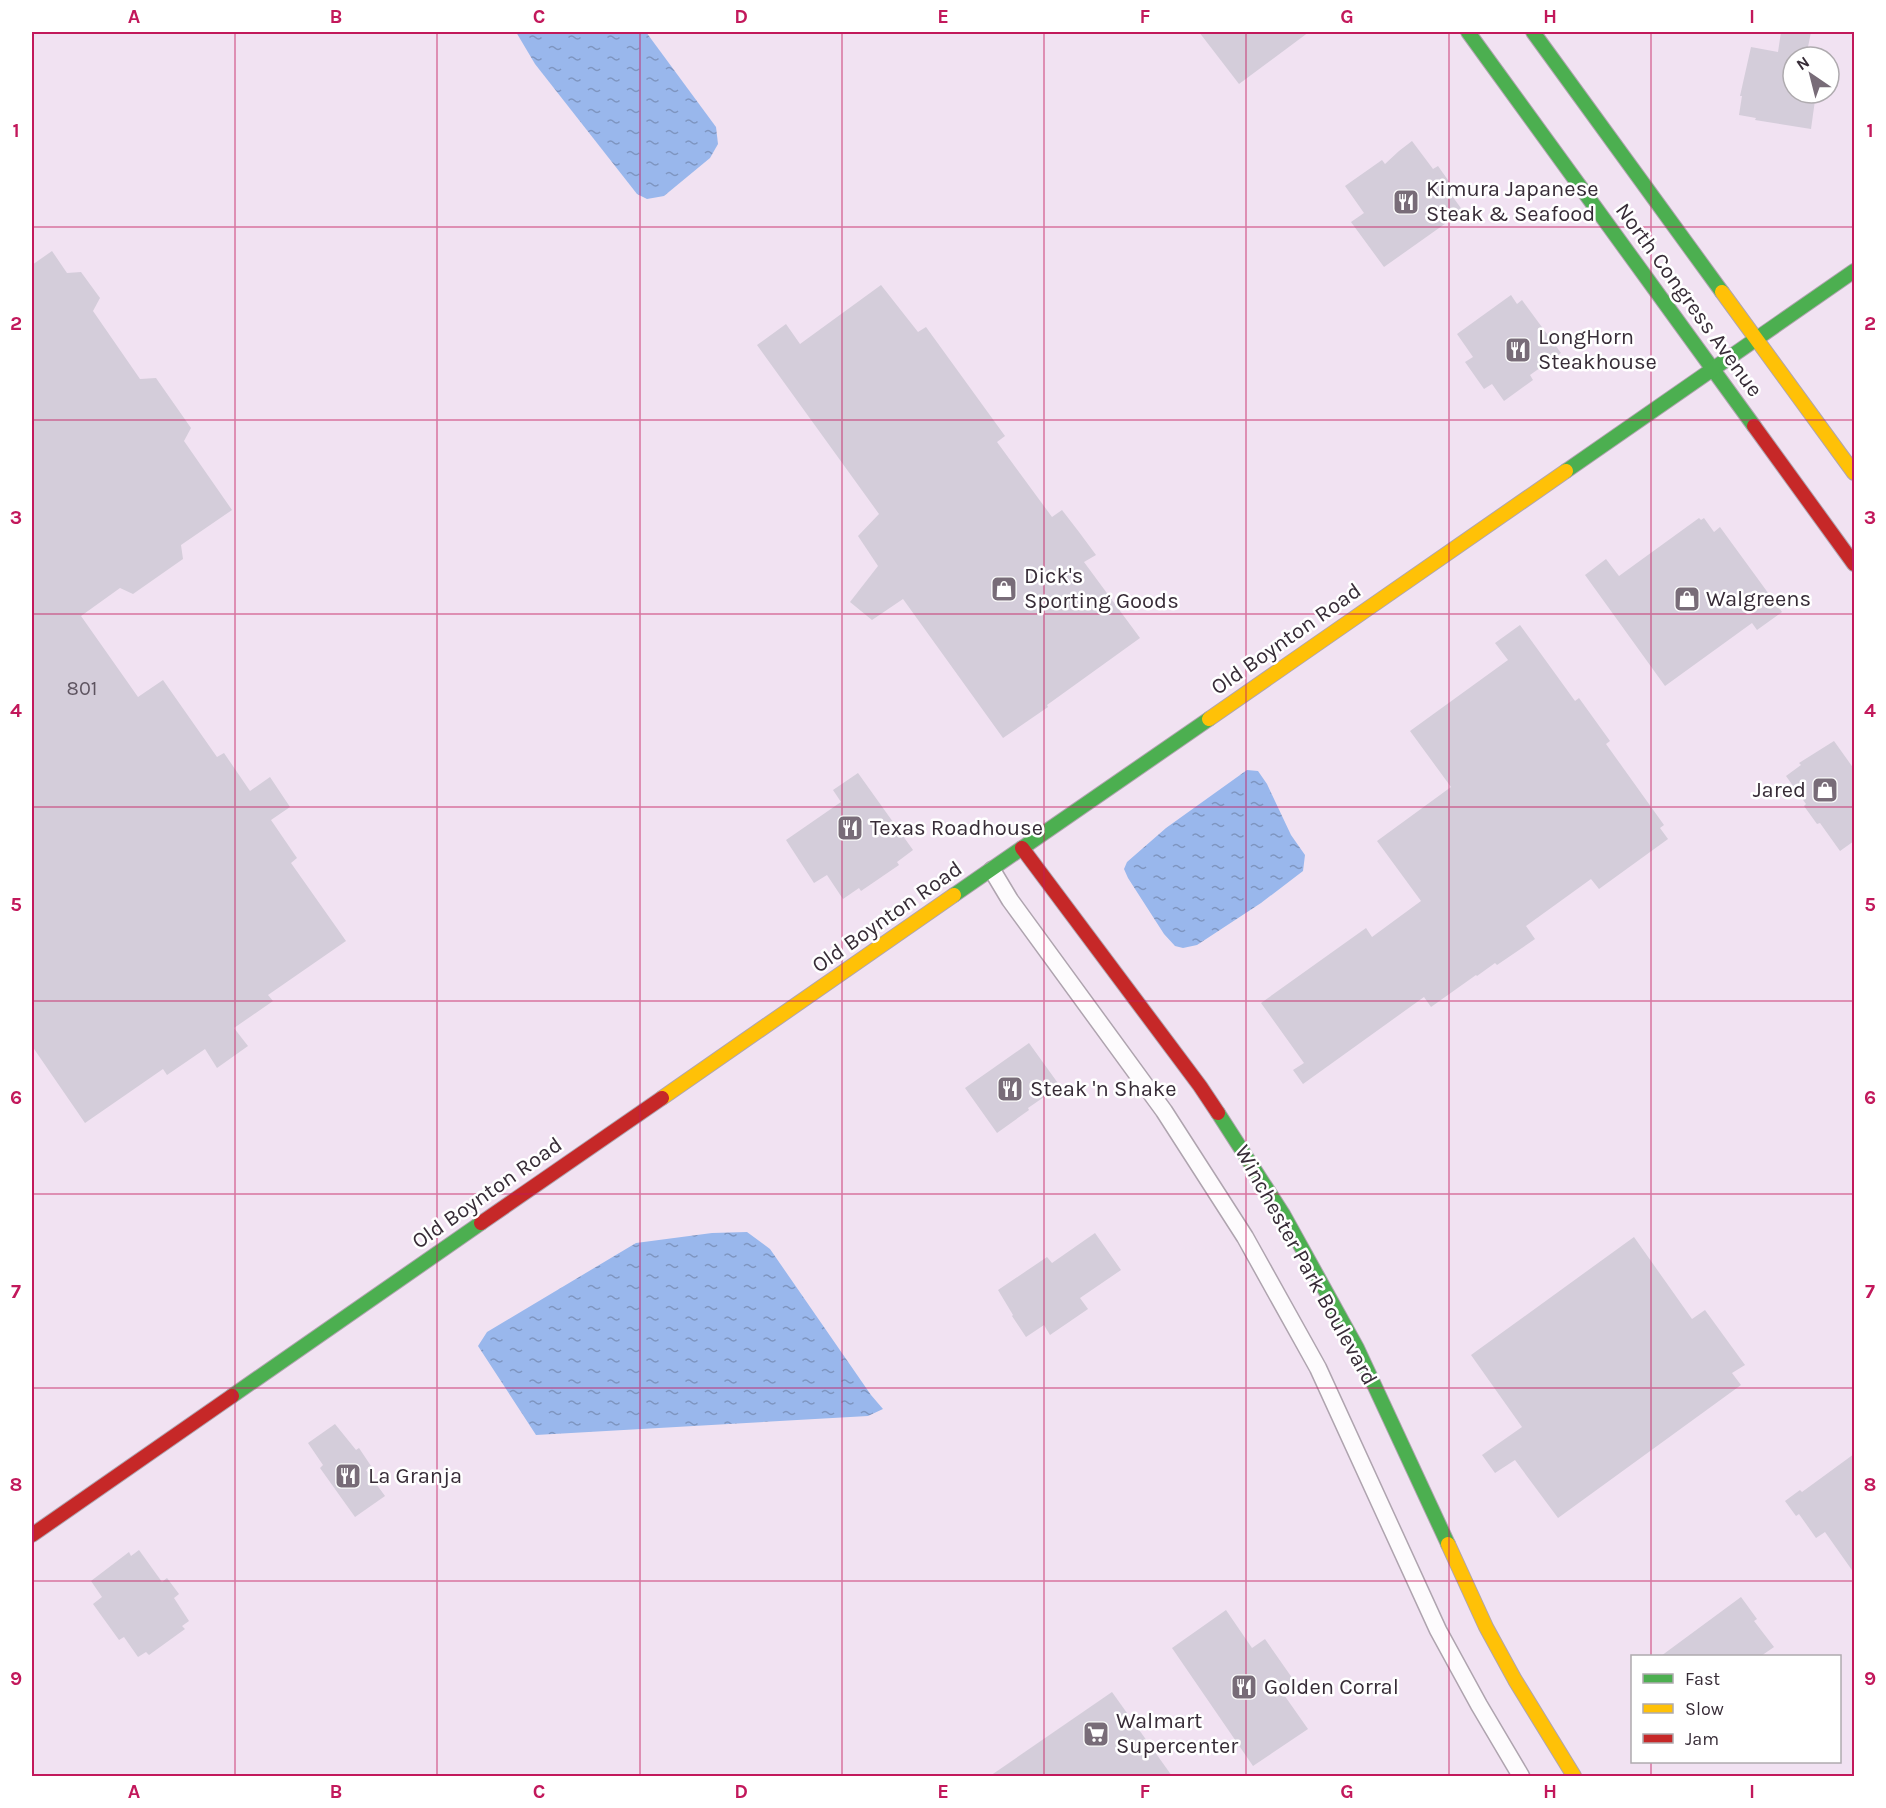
<svg xmlns="http://www.w3.org/2000/svg" width="1886" height="1808" viewBox="0 0 1886 1808" font-family="Karla,sans-serif">
  <style>
    .water { fill: url(#water-ripples) }
    .building { fill: #d4cdda }
    .lines { fill: none; stroke-linecap: round; stroke-linejoin: round }
    .street-casing { stroke: #afa4af; stroke-width: 19 }
    .fast-casing { stroke: #afa4af; stroke-width: 16 }
    .slow-casing { stroke: #afa4af; stroke-width: 16 }
    .jam-casing { stroke: #afa4af; stroke-width: 16 }
    .street { stroke: #fdfbfd; stroke-width: 16 }
    .fast { stroke: #4caf50; stroke-width: 14 }
    .slow { stroke: #ffc107; stroke-width: 14 }
    .jam { stroke: #c62828; stroke-width: 14 }
    .grid { fill: none; stroke: #c2185b; stroke-width: 1.5; stroke-opacity: 0.55 }
    .labels { text-anchor: middle; dominant-baseline: central; stroke-width: 5; stroke-linejoin: round; paint-order: stroke }
    .number-label { font-size: 20px; fill: #5e5460 }
    .poi-label { font-size: 22px; fill: #372c37; stroke: #fff; text-anchor: start }
    .street-label { font-size: 22px; fill: #372c37; stroke: #fff }
    .neatline { fill: none; stroke: #c2185b; stroke-width: 2 }
    .grid-label { font-size: 20px; text-anchor: middle; font-weight: bold; fill: #c2185b }
  </style>
  <defs>
    <pattern id="water-ripples" width="26" height="14" patternUnits="userSpaceOnUse" patternTransform="scale(1.5)"><rect width="26" height="14" fill="#99b7ec"/><path d="M2 4q2-2 4 0t4 0M15 11q2-2 4 0t4 0" fill="none" stroke="#7e95c0"/></pattern>
  </defs>
  <rect width="100%" height="100%" fill="#f1e2f2"/>
  <g class="water">
    <polygon points="516,32 646,32 716,127 718,144 710,158 664,196 647,199 637,194 535,64"/>
    <polygon points="1247,770 1258,771 1267,784 1291,835 1305,855 1303,871 1261,903 1197,945 1183,948 1175,946 1164,934 1128,878 1124,869 1127,862 1166,828"/>
    <polygon points="747,1232 770,1249 871,1395 883,1409 868,1416 536,1435 478,1346 487,1332 636,1243 712,1233"/>
  </g>
  <g class="building">
    <polygon points="1199,32 1309,32 1239,84"/>
    <polygon points="1781,32 1811,32 1806,57 1793,57 1793,93 1816,93 1811,129 1755,120 1756,118 1739,115 1742,96 1740,96 1751,47 1778,52"/>
    <polygon points="1412,141 1433,169 1438,166 1455,190 1450,193 1463,211 1384,267 1351,222 1364,213 1345,186 1382,160 1385,164 1399,151"/>
    <polygon points="52,251 67,273 81,272 100,298 93,311 140,379 156,378 191,428 184,441 232,510 181,545 183,559 133,594 120,588 81,616 138,697 163,680 217,757 224,753 250,791 270,777 290,807 271,820 297,858 291,863 346,941 268,995 273,1001 234,1028 248,1046 217,1068 205,1049 167,1075 163,1069 85,1123 32,1046 32,265"/>
    <polygon points="881,285 918,332 926,327 1005,436 997,442 1052,517 1062,510 1079,532 1096,555 1084,562 1140,638 1047,705 1048,707 1003,738 903,599 872,620 850,602 878,566 858,536 879,514 757,345 786,324 800,344"/>
    <polygon points="1511,295 1517,304 1522,300 1561,353 1530,375 1533,380 1504,401 1492,384 1484,389 1465,362 1473,357 1457,334"/>
    <polygon points="1699,518 1701,520 1704,518 1714,532 1720,527 1782,612 1757,630 1752,623 1665,686 1585,575 1606,559 1619,576"/>
    <polygon points="1520,625 1575,701 1579,698 1610,741 1606,744 1664,825 1660,828 1668,839 1599,889 1591,879 1526,926 1535,939 1497,965 1495,963 1477,976 1476,975 1431,1007 1424,997 1303,1084 1293,1070 1304,1063 1261,1003 1366,928 1372,937 1421,901 1377,841 1451,787 1410,731 1508,660 1495,643"/>
    <polygon points="1834,741 1854,769 1854,841 1840,851 1820,823 1817,824 1804,806 1806,804 1786,776 1801,765 1799,763"/>
    <polygon points="858,773 913,850 897,862 899,865 861,891 859,888 843,899 827,875 814,883 786,840 841,802 833,790"/>
    <polygon points="1029,1043 1060,1086 1028,1108 1029,1110 997,1133 965,1088"/>
    <polygon points="1095,1233 1121,1270 1080,1298 1088,1309 1050,1335 1044,1325 1026,1337 1012,1316 1013,1315 998,1290 1047,1257 1052,1263"/>
    <polygon points="1634,1237 1692,1319 1705,1310 1745,1365 1732,1373 1741,1385 1558,1518 1515,1460 1495,1473 1482,1455 1522,1427 1471,1355"/>
    <polygon points="335,1424 356,1450 359,1448 371,1466 366,1470 385,1496 355,1517 320,1468 323,1465 308,1443"/>
    <polygon points="1854,1454 1854,1573 1825,1532 1816,1538 1799,1514 1796,1516 1785,1501 1800,1490 1802,1492"/>
    <polygon points="139,1550 162,1582 167,1578 179,1594 174,1598 189,1621 182,1626 185,1629 149,1655 146,1652 138,1657 124,1637 119,1640 93,1604 102,1597 91,1581 129,1552 131,1556"/>
    <polygon points="1741,1597 1757,1619 1754,1621 1774,1647 1761,1656 1661,1656"/>
    <polygon points="1226,1610 1252,1648 1265,1639 1295,1682 1282,1692 1308,1729 1253,1766 1172,1648"/>
    <polygon points="1112,1692 1172,1776 990,1776"/>
  </g>
  <g class="lines">
    <g class="street-casing">
      <polyline id="street" points="992,870 1010,900 1164,1111 1245,1237 1318,1368 1438,1630 1479,1705 1521,1776"/>
    </g>
    <g class="fast-casing">
      <g id="fast">
        <polyline points="1468,32 1754,426"/>
        <polyline points="1533,32 1722,292"/>
        <polyline points="1566,471 1854,271"/>
        <polyline points="954,895 1209,719"/>
        <polyline points="1218,1113 1283,1214 1357,1348 1448,1544"/>
        <polyline points="232,1396 481,1223"/>
      </g>
    </g>
    <g class="slow-casing">
      <g id="slow">
        <polyline points="1722,292 1854,473"/>
        <polyline points="1209,719 1566,471"/>
        <polyline points="662,1098 954,895"/>
        <polyline points="1448,1544 1486,1627 1515,1680 1574,1776"/>
      </g>
    </g>
    <g class="jam-casing">
      <g id="jam">
        <polyline points="1754,426 1854,564"/>
        <polyline points="1022,848 1200,1086 1218,1113"/>
        <polyline points="481,1223 662,1098"/>
        <polyline points="32,1535 232,1396"/>
      </g>
    </g>
    <use href="#street" class="street"/>
    <use href="#fast" class="fast"/>
    <use href="#slow" class="slow"/>
    <use href="#jam" class="jam"/>
  </g>
  <path class="grid" d="M 235,32 L 235,1776M 437,32 L 437,1776M 640,32 L 640,1776M 842,32 L 842,1776M 1044,32 L 1044,1776M 1246,32 L 1246,1776M 1449,32 L 1449,1776M 1651,32 L 1651,1656M 32,227 L 1854,227M 32,420 L 1854,420M 32,614 L 1854,614M 32,807 L 1854,807M 32,1001 L 1854,1001M 32,1194 L 1854,1194M 32,1388 L 1854,1388M 32,1581 L 1854,1581M 1651,1762 L 1651,1776"/>
  <defs>
    <g id="restaurant-square" transform="scale(1.35)"><rect x="-9" y="-9" width="18" height="18" rx="4" fill="#786c78" stroke="#fff"/><path d="M-5-6h1v4h1v-4h1v4h1v-4h1v5L-1.5 .5V6h-2V.5L-5-1ZM5-6V6H3V1.5H1.5Q1.5-4 5-6Z" fill="#fff"/></g>
    <g id="shop-square" transform="scale(1.35)"><rect x="-9" y="-9" width="18" height="18" rx="4" fill="#786c78" stroke="#fff"/><path d="M-5-2.5h2.3a2.7 3.5 0 0 1 5.4 0H5L5.5 6h-11ZM-1.5-2.5h3a1.5 2.3 0 0 0-3 0Z" fill="#fff"/></g>
    <g id="supermarket-square" transform="scale(1.35)"><rect x="-9" y="-9" width="18" height="18" rx="4" fill="#786c78" stroke="#fff"/><path d="M-6-5.5h2.5l.6 2H6L4.5 2H-2.5L-4.4-4H-6ZM-1.5 3.2a1.3 1.3 0 1 0 .1 0ZM3 3.2a1.3 1.3 0 1 0 .1 0Z" fill="#fff"/></g>
  </defs>
  <g fill-rule="evenodd">
    <use href="#restaurant-square" x="1406" y="202"/>
    <use href="#restaurant-square" x="1518" y="350"/>
    <use href="#shop-square" x="1004" y="589"/>
    <use href="#shop-square" x="1687" y="599"/>
    <use href="#shop-square" x="1825" y="790"/>
    <use href="#restaurant-square" x="850" y="828"/>
    <use href="#restaurant-square" x="1010" y="1089"/>
    <use href="#restaurant-square" x="348" y="1476"/>
    <use href="#restaurant-square" x="1244" y="1687"/>
    <use href="#supermarket-square" x="1096" y="1734"/>
  </g>
  <g class="labels">
    <g class="number-label">
      <text x="82" y="688">801</text>
    </g>
    <g class="poi-label">
      <text x="1426" y="189">Kimura Japanese<tspan x="1426" dy="25">Steak &amp; Seafood</tspan></text>
      <text x="1538" y="337">LongHorn<tspan x="1538" dy="25">Steakhouse</tspan></text>
      <text x="1024" y="576">Dick's<tspan x="1024" dy="25">Sporting Goods</tspan></text>
      <text x="1706" y="599">Walgreens</text>
      <text x="1806" y="790" text-anchor="end">Jared</text>
      <text x="870" y="828">Texas Roadhouse</text>
      <text x="1030" y="1089">Steak 'n Shake</text>
      <text x="368" y="1476">La Granja</text>
      <text x="1264" y="1687">Golden Corral</text>
      <text x="1116" y="1721">Walmart<tspan x="1116" dy="25">Supercenter</tspan></text>
    </g>
    <g class="street-label">
      <text transform="translate(1689 300) rotate(54)">North Congress Avenue</text>
      <text transform="translate(1286 639) rotate(-35)">Old Boynton Road</text>
      <text transform="translate(887 917) rotate(-35)">Old Boynton Road</text>
      <text transform="translate(487 1193) rotate(-35)">Old Boynton Road</text>
      <text transform="translate(1306 1265) rotate(61)">Winchester Park Boulevard</text>
    </g>
  </g>
  <rect width="1886" height="1808" fill="none" stroke="#ffffff" stroke-width="66"/>
  <rect x="1631" y="1655" width="210" height="108" fill="#ffffff" stroke="#afabaf" stroke-width="1.5"/>
  <rect x="1643" y="1674" width="30" height="9" fill="#4caf50" stroke="#afabaf" stroke-width="1.5"/>
  <text x="1685" y="1685" font-size="18" fill="#372c37">Fast</text>
  <rect x="1643" y="1704" width="30" height="9" fill="#ffc107" stroke="#afabaf" stroke-width="1.5"/>
  <text x="1685" y="1715" font-size="18" fill="#372c37">Slow</text>
  <rect x="1643" y="1734" width="30" height="9" fill="#c62828" stroke="#afabaf" stroke-width="1.5"/>
  <text x="1685" y="1745" font-size="18" fill="#372c37">Jam</text>
  <g transform="translate(1811 75) rotate(325)"><circle r="28" fill="#ffffff" stroke="#afabaf" stroke-width="1.5"/>
  <path d="M0-4.5L10 22L0 15L-10 22Z" fill="#786c78"/>
  <text y="-9" font-size="16" font-weight="bold" text-anchor="middle" fill="#372c37">N</text>
  </g>
  <rect x="33" y="33" width="1820" height="1742" class="neatline"/>
  <g class="grid-label">
    <text x="134" y="23">A</text>
    <text x="336" y="23">B</text>
    <text x="539" y="23">C</text>
    <text x="741" y="23">D</text>
    <text x="943" y="23">E</text>
    <text x="1145" y="23">F</text>
    <text x="1347" y="23">G</text>
    <text x="1550" y="23">H</text>
    <text x="1752" y="23">I</text>
    <text x="16" y="137">1</text>
    <text x="1870" y="137">1</text>
    <text x="16" y="330">2</text>
    <text x="1870" y="330">2</text>
    <text x="16" y="524">3</text>
    <text x="1870" y="524">3</text>
    <text x="16" y="717">4</text>
    <text x="1870" y="717">4</text>
    <text x="16" y="911">5</text>
    <text x="1870" y="911">5</text>
    <text x="16" y="1104">6</text>
    <text x="1870" y="1104">6</text>
    <text x="16" y="1298">7</text>
    <text x="1870" y="1298">7</text>
    <text x="16" y="1491">8</text>
    <text x="1870" y="1491">8</text>
    <text x="16" y="1685">9</text>
    <text x="1870" y="1685">9</text>
    <text x="134" y="1798">A</text>
    <text x="336" y="1798">B</text>
    <text x="539" y="1798">C</text>
    <text x="741" y="1798">D</text>
    <text x="943" y="1798">E</text>
    <text x="1145" y="1798">F</text>
    <text x="1347" y="1798">G</text>
    <text x="1550" y="1798">H</text>
    <text x="1752" y="1798">I</text>
  </g>
</svg>
